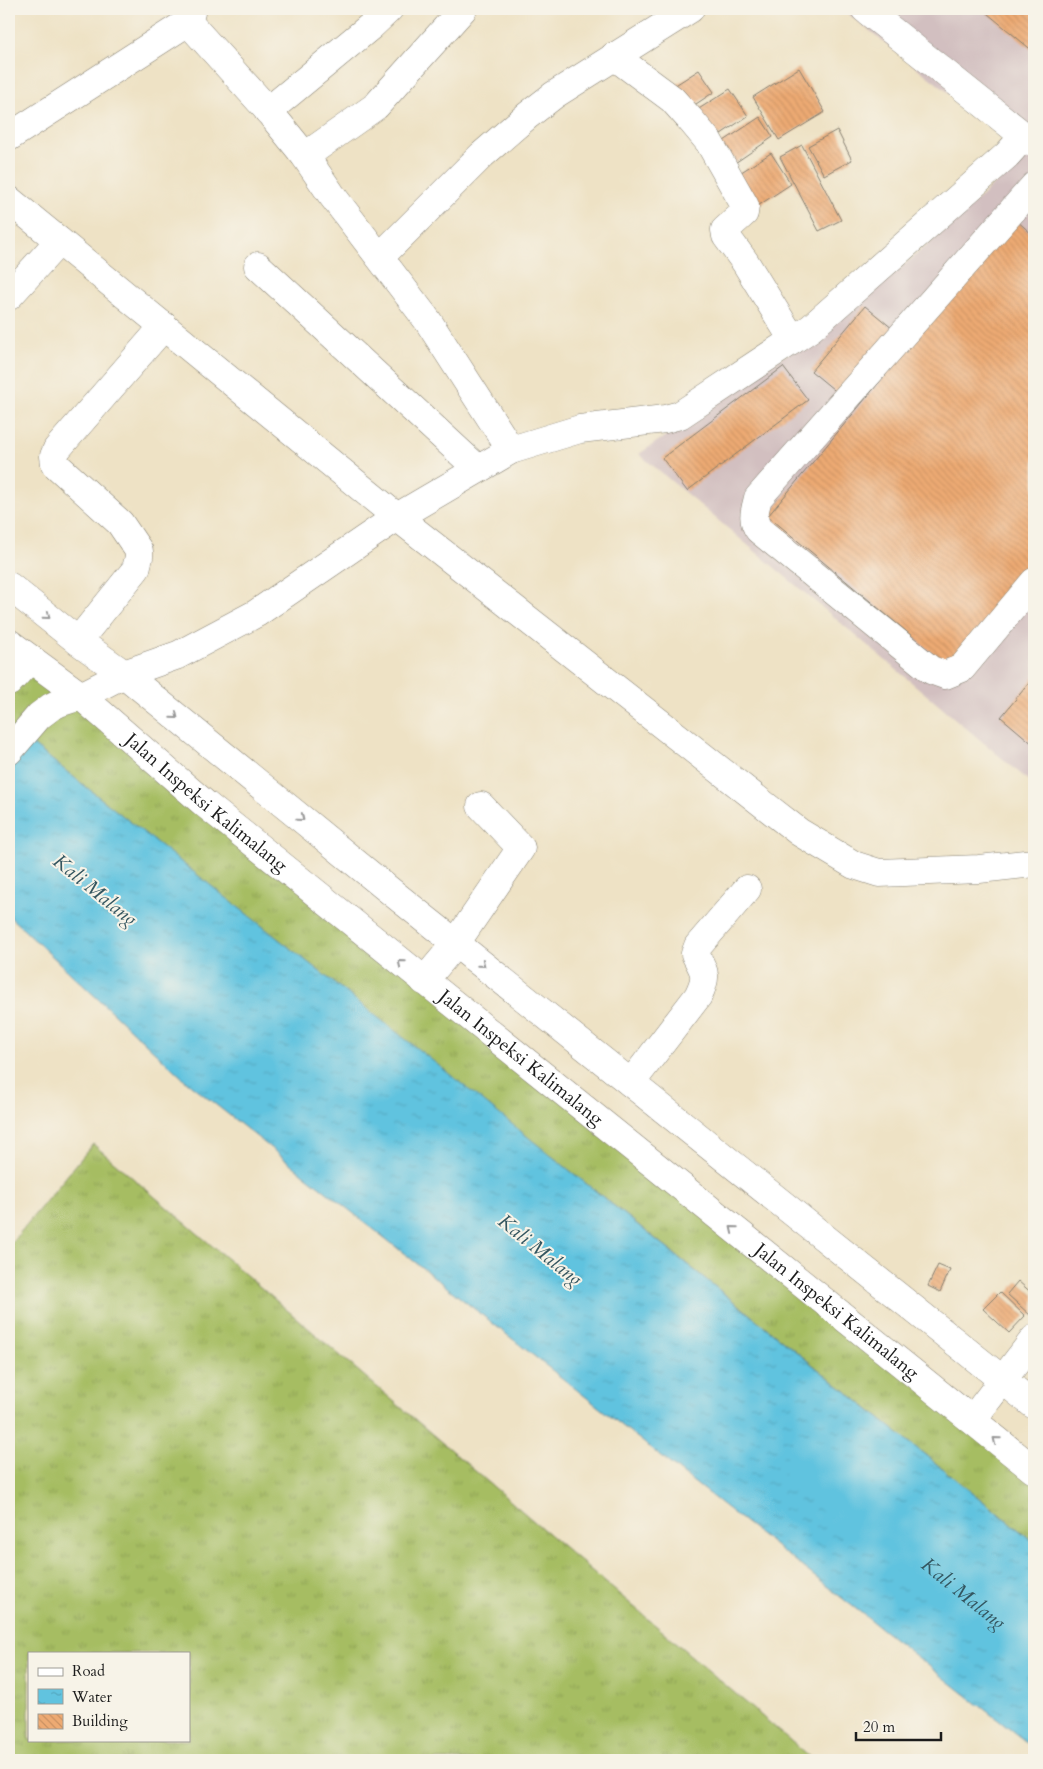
<svg xmlns="http://www.w3.org/2000/svg" width="1043" height="1769" viewBox="0 0 1043 1769" font-family="Cardo,serif">
  <style>
    .industrial { fill: #d2bfc0 }
    .grass { fill: url(#grass-tufts); stroke: #616c3f; fill-rule: evenodd }
    .water { fill: url(#water-ripples); stroke: #3e707e }
    .lines { fill: none; stroke-linecap: round; stroke-linejoin: round }
    .river { stroke: #61c3df; stroke-width: 51 }
    .building { fill: url(#building-back-hatch) }
    .minor-casing { stroke: #857f70; stroke-width: 29 }
    .major-casing { stroke: #857f70; stroke-width: 29 }
    .minor { stroke: #fff; stroke-width: 28 }
    .major { stroke: #fff; stroke-width: 28 }
    .oneway { stroke: #999 }
    .labels { text-anchor: middle; dominant-baseline: central; stroke-width: 4; stroke-linejoin: round; paint-order: stroke }
    .street-label { font-size: 19px; fill: #1c1c1c; stroke: #f7f3e8 }
    .water-label { font-size: 20px; font-style: italic; fill: #345660; stroke: #f7f3e8 }
  </style>
  <defs>
    <pattern id="grass-tufts" width="24" height="20" patternUnits="userSpaceOnUse" patternTransform="scale(1.25)"><rect width="24" height="20" fill="#a6bd62"/><path d="M3 7l-1-3M5 7V3M7 7l1-3M15 17l-1-3M17 17v-4M19 17l1-3" fill="none" stroke="#8ea254"/></pattern>
    <pattern id="water-ripples" width="26" height="14" patternUnits="userSpaceOnUse" patternTransform="scale(1.25)"><rect width="26" height="14" fill="#61c3df"/><path d="M2 4q2-2 4 0t4 0M15 11q2-2 4 0t4 0" fill="none" stroke="#54a7bf"/></pattern>
    <pattern id="building-back-hatch" width="6" height="6" patternUnits="userSpaceOnUse" patternTransform="scale(1.25)"><rect width="6" height="6" fill="#edaa73"/><path d="M-1 5l2 2M0 0l6 6M5-1l2 2" fill="none" stroke="#cb9263"/></pattern>
  </defs>
  <rect width="100%" height="100%" fill="#f7f3e8"/>
  <filter id="ink" filterUnits="userSpaceOnUse"><feTurbulence type="fractalNoise" baseFrequency=".02" numOctaves="2"/><feDisplacementMap in="SourceGraphic" scale="10" xChannelSelector="R" yChannelSelector="G"/><feConvolveMatrix kernelMatrix="1 2 1 2 8 2 1 2 1" color-interpolation-filters="sRGB"/></filter>
  <filter id="wash" filterUnits="userSpaceOnUse"><feTurbulence type="fractalNoise" baseFrequency=".0096" numOctaves="4" result="noise"/><feDisplacementMap in="SourceGraphic" scale="20" xChannelSelector="R" yChannelSelector="G"/><feGaussianBlur stdDeviation="1.12" result="paint"/><feColorMatrix in="noise" values="0 0 0 0 0 0 0 0 0 0 0 0 0 0 0 0 0 1.4 0 .05"/><feComposite in="paint" operator="in"/></filter>
  <g filter="url(#wash)">
    <rect width="100%" height="100%" fill="#eee2c5"/>
    <polygon class="industrial" points="842,9 1034,9 1034,785 639,454 849,312 939,235 1027,154"/>
    <g class="grass">
      <polygon points="9,646 1034,1470 1034,1542 637,1224 9,726"/>
      <path d="M 93,1144 L 813,1760 L 9,1760 L 9,1246 ZM 29,1653 L 189,1653 L 189,1740 L 29,1740 Z"/>
    </g>
    <polygon class="water" points="9,726 428,1057 1034,1542 1034,1748 691,1480 186,1081 9,916"/>
    <g class="lines">
      <g class="river">
        <polyline points="809,1468 870,1517"/>
        <path id="s1" d="M 893,1536 L 1034,1650"/>
      </g>
    </g>
    <g id="blocks">
      <g class="building">
        <polygon points="982,9 1034,9 1034,52"/>
        <polygon points="799,68 825,112 779,140 753,97"/>
        <polygon points="699,70 714,92 690,108 674,86"/>
        <polygon points="730,89 748,116 712,140 694,112"/>
        <polygon points="760,117 773,137 732,165 718,145"/>
        <polygon points="837,130 852,160 824,175 808,146"/>
        <polygon points="802,145 841,220 819,231 780,157"/>
        <polygon points="771,153 791,184 753,209 732,178"/>
        <polygon points="1015,219 1034,236 1034,564 949,667 768,516"/>
        <polygon points="865,306 893,329 839,394 811,371"/>
        <polygon points="783,367 808,400 687,491 662,458"/>
        <polygon points="1034,677 1034,745 1001,717"/>
        <polygon points="938,1265 950,1270 940,1292 928,1286"/>
        <polygon points="1018,1281 1034,1295 1034,1312 1031,1316 1007,1294"/>
        <polygon points="1000,1292 1025,1316 1009,1333 983,1309"/>
      </g>
    </g>
  </g>
  <g filter="url(#ink)">
    <use href="#blocks" fill-opacity="0" stroke="#857f70" stroke-width="1"/>
    <g class="lines">
      <g class="minor-casing">
        <g id="minor">
          <polyline points="865,9 1024,136"/>
          <polyline points="188,22 266,108 305,156 331,194 428,321 511,450"/>
          <polyline points="614,56 672,99 689,118 709,142 745,206 744,213 725,230 726,236 745,262 793,340"/>
          <polyline points="268,111 371,26 389,9"/>
          <polyline points="9,137 188,22 192,9"/>
          <polyline points="305,156 376,106 463,9"/>
          <path d="M 1034,186 L 758,498 C 755,510 751,520 759,530 L 931,670 L 945,675 L 962,668 L 1034,582"/>
          <polyline points="9,200 397,517 799,832 854,865 879,873 979,869 1034,863"/>
          <polyline points="380,257 482,155 527,116 554,95 690,9"/>
          <polyline points="258,266 478,469"/>
          <polyline points="9,296 59,241"/>
          <polyline points="78,641 136,569 139,557 139,551 120,523 55,464 54,456 57,449 164,326"/>
          <polyline points="9,682 30,659"/>
          <polyline points="9,751 39,716 51,707 59,703 81,696 124,674 178,655 257,613 397,517 511,450 580,429 665,419 680,415 811,328 1007,155 1024,136 1034,143"/>
          <polyline points="424,981 456,943 521,848 481,806"/>
          <path d="M 631,1083 L 698,996 C 708,975 705,973 695,954 L 698,946 L 747,889"/>
          <polyline points="972,1420 1034,1339"/>
        </g>
      </g>
      <g class="major-casing">
        <g id="major">
          <polyline points="9,586 78,641 124,674 384,886 1034,1405"/>
          <path id="s2" d="M 9,643 L 81,696 L 205,804 L 1034,1470"/>
        </g>
      </g>
      <use href="#minor" class="minor"/>
      <use href="#major" class="major"/>
    </g>
    <defs><path id="oneway-chevron" d="M-2-3.5L2.5 0L-2 3.5" fill="none" stroke-width="1.6" stroke-linecap="round" stroke-linejoin="round" transform="scale(1.25)"/></defs>
    <g class="oneway">
      <use href="#oneway-chevron" transform="translate(47 616) rotate(39)"/>
      <use href="#oneway-chevron" transform="translate(175 716) rotate(39)"/>
      <use href="#oneway-chevron" transform="translate(301 818) rotate(39)"/>
      <use href="#oneway-chevron" transform="translate(401 963) rotate(-141)"/>
      <use href="#oneway-chevron" transform="translate(482 964) rotate(39)"/>
      <use href="#oneway-chevron" transform="translate(733 1229) rotate(-141)"/>
      <use href="#oneway-chevron" transform="translate(996 1440) rotate(-141)"/>
    </g>
  </g>
  <g class="labels">
    <g class="street-label">
      <text stroke="none"><textPath href="#s2" startOffset="254">Jalan Inspeksi Kalimalang</textPath></text>
      <text stroke="none"><textPath href="#s2" startOffset="659">Jalan Inspeksi Kalimalang</textPath></text>
      <text stroke="none"><textPath href="#s2" startOffset="1064">Jalan Inspeksi Kalimalang</textPath></text>
    </g>
    <g class="water-label">
      <text transform="translate(95 890) rotate(39)">Kali Malang</text>
      <text transform="translate(540 1250) rotate(39)">Kali Malang</text>
      <text stroke="none"><textPath href="#s1" startOffset="91">Kali Malang</textPath></text>
    </g>
  </g>
  <rect width="1043" height="1769" fill="none" stroke="#f7f3e8" stroke-width="30"/>
  <rect x="28" y="1652" width="162" height="90" fill="#f7f3e8" stroke="#9f9d96"/>
  <rect x="38" y="1668" width="25" height="8" fill="#ffffff" stroke="#9f9d96"/>
  <text x="72" y="1676" font-size="15" fill="#1c1c1c">Road</text>
  <rect x="38" y="1689" width="25" height="15" fill="url(#water-ripples)" stroke="#9f9d96"/>
  <text x="72" y="1702" font-size="15" fill="#1c1c1c">Water</text>
  <rect x="38" y="1714" width="25" height="15" fill="url(#building-back-hatch)" stroke="#9f9d96"/>
  <text x="72" y="1726" font-size="15" fill="#1c1c1c">Building</text>
  <path d="M856 1732v8h85v-8" fill="none" stroke="#1c1c1c" stroke-width="2.5"/>
  <text x="863" y="1732" font-size="15" fill="#1c1c1c" stroke="#f7f3e8" stroke-width="4" paint-order="stroke">20 m</text>
</svg>
